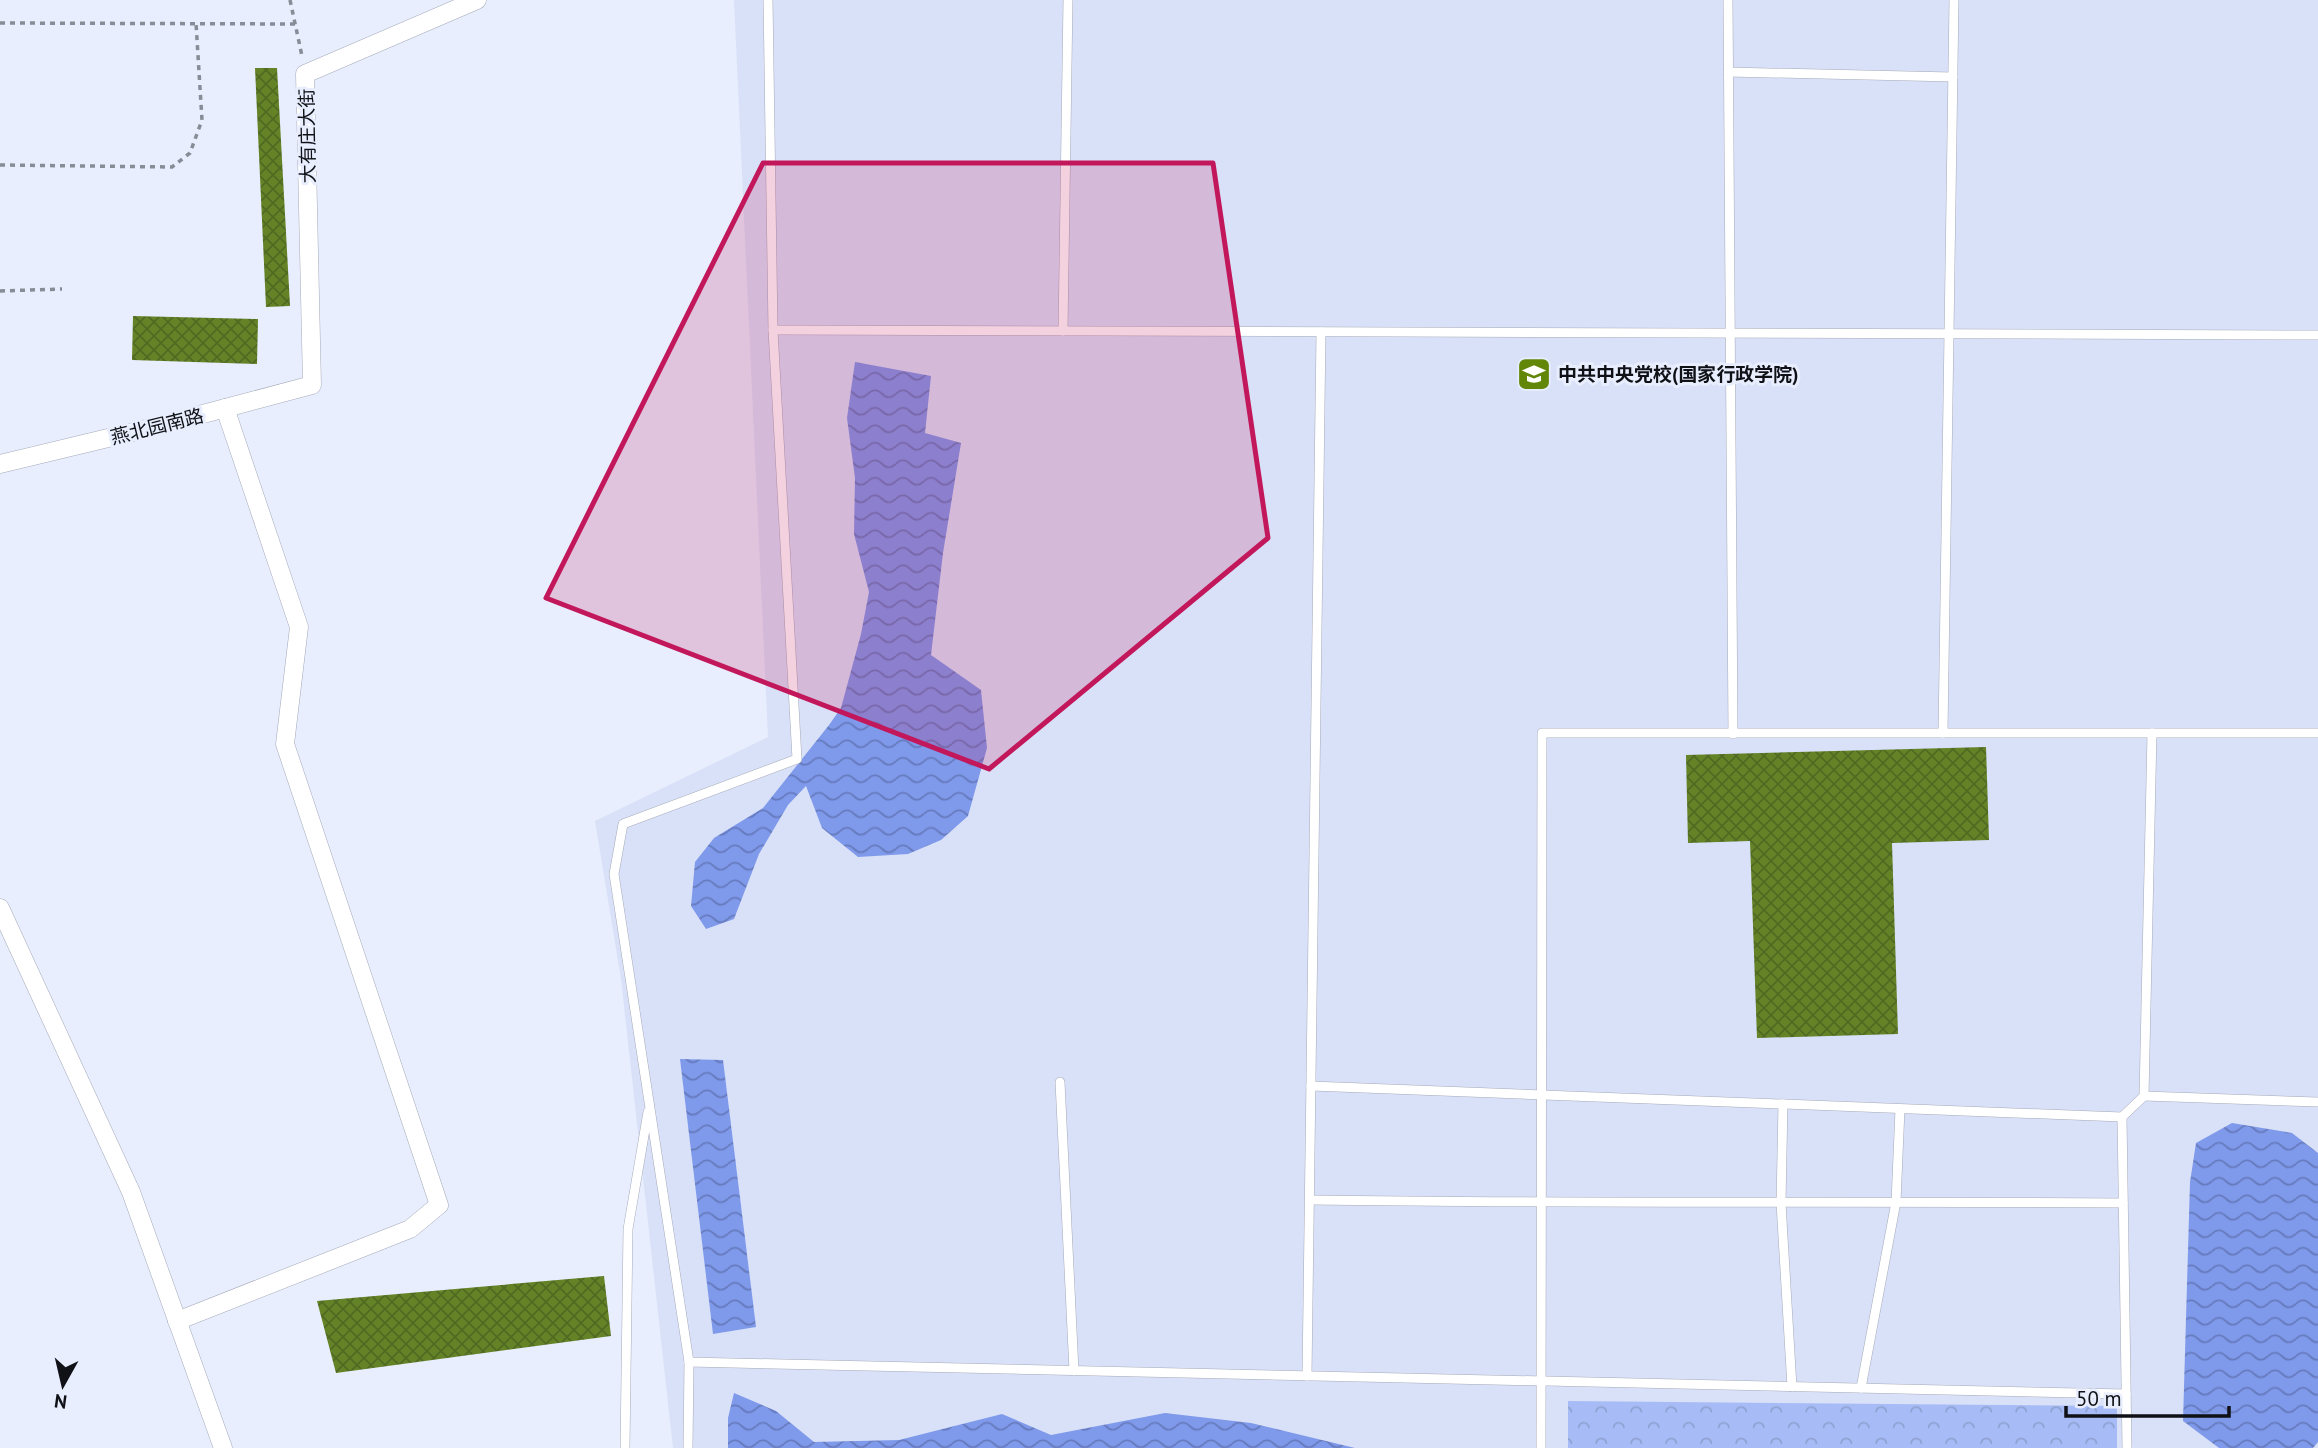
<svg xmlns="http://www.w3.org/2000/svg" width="2318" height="1448" viewBox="0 0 2318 1448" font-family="'PT Sans','Noto Sans SC',sans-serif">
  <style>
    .built { fill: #d9e1f8 }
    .park { fill: url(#park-crowns) }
    .water { fill: url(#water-waves) }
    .building { fill: url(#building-cross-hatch) }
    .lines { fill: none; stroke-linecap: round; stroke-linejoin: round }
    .service-casing { stroke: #a5aab9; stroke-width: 10 }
    .minor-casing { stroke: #a5aab9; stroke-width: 19 }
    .path { stroke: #888c97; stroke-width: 3.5; stroke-dasharray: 5 5; stroke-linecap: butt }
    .service { stroke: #fff; stroke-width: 9 }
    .minor { stroke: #fff; stroke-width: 18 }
    .marked { fill: #c2185b; fill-opacity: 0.2; stroke: #c2185b; stroke-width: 5; stroke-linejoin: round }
    .labels { text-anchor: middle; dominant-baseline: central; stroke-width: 6; stroke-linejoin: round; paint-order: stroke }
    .street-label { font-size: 19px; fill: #0f1116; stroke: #e8eefd }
    .poi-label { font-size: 19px; font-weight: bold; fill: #0f1116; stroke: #e8eefd; text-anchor: start }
  </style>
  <defs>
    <pattern id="park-crowns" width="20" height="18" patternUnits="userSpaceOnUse" patternTransform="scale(1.75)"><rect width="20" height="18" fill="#a7bcf6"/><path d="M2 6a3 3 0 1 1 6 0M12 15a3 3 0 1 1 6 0" fill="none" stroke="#8fa1d2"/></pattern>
    <pattern id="water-waves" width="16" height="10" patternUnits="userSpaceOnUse" patternTransform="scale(1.75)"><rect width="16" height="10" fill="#7f99eb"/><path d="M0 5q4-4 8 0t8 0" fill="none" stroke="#667bbd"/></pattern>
    <pattern id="building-cross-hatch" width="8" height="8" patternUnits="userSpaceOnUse" patternTransform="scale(1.75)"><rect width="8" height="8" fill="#648327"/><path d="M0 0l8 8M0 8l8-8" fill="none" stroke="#516a21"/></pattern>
  </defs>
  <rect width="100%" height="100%" fill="#e8eefd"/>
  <polygon class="built" points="734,0 2318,0 2318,1448 673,1448 621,979 595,821 768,737"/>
  <polygon class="park" points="1568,1401 2117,1406 2117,1448 1568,1448"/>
  <g class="water">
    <polygon points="855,362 931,376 925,433 961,443 943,553 931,655 981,690 987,748 968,816 941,840 908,854 858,857 822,828 806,786 788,805 759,854 734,919 706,929 691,906 695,862 714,838 763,808 829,725 841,708 861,634 869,592 854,534 855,478 847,418"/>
    <polygon points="680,1059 723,1060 756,1327 713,1334"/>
    <polygon points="2232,1123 2292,1133 2318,1153 2318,1442 2313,1448 2219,1448 2183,1421 2190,1182 2196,1143"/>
    <polygon points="734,1393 776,1411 814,1442 899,1440 1002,1414 1051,1435 1165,1413 1251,1423 1355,1448 728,1448 728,1418"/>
  </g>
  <g class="building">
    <polygon points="255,68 277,68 290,306 266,307"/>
    <polygon points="133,316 258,319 257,364 132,360"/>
    <polygon points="1986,747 1989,840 1892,843 1898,1034 1757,1038 1750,841 1688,843 1686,755"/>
    <polygon points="604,1276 611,1336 336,1373 317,1301"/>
  </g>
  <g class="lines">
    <g class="service-casing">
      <g id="service">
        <polyline points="1728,0 1733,734"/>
        <polyline points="1728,72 1953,77"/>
        <polyline points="773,330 2318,335"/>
        <polyline points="1063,331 1068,0"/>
        <polyline points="1943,733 1954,0"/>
        <polyline points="1060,1082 1074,1371"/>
        <polyline points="1311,1086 2122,1117"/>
        <polyline points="2144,1096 2318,1102"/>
        <polyline points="1783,1104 1781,1203 1792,1387"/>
        <path d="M 1310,1200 C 1581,1204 1852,1201 2123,1203"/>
        <polyline points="689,1362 2126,1394"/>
        <polyline points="1307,1376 1321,332"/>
        <polyline points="1861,1388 1896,1202 1900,1109"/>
        <polyline points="625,1448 628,1229 648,1112"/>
        <polyline points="688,1448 689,1362 614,874 623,824 797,759 773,330 768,0"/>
        <polyline points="1541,1448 1542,733 2318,733"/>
        <polyline points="2127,1448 2122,1117 2144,1096 2152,733"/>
      </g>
    </g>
    <g class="minor-casing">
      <g id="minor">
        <polyline points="0,464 158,426 312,385 305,74 477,0"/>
        <polyline points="0,908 131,1192 223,1448"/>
        <polyline points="177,1321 410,1229 439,1205 285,744 299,627 225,408"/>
      </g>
    </g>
    <g class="path">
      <polyline points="290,0 302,56"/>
      <polyline points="0,23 295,24"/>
      <polyline points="0,165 172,167 190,153 202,120 196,23"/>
      <polyline points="0,291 62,289"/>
    </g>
    <use href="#service" class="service"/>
    <use href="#minor" class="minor"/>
  </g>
  <path class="marked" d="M 763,163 L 1213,163 L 1268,538 L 989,769 L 546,598 Z"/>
  <defs>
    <g id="university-square" transform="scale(1.75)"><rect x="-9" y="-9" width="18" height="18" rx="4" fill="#628608" stroke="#e8eefd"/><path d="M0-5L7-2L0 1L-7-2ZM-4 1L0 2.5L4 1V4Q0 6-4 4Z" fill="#fff"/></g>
  </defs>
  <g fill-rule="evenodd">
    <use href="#university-square" x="1534" y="374"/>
  </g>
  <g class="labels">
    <g class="street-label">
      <text transform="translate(307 136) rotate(-91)">大有庄大街</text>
      <text transform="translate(157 426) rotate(-14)">燕北园南路</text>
    </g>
    <g class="poi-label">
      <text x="1558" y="374">中共中央党校(国家行政学院)</text>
    </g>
  </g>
  <g transform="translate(63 1385) rotate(188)" stroke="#e8eefd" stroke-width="5" paint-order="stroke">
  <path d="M0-5L12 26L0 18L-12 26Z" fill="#0f1116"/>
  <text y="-10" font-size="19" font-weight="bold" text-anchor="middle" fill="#0f1116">N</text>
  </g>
  <path d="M2066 1406v10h163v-10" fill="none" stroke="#0f1116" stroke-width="3.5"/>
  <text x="2076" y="1406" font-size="21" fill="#0f1116" stroke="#e8eefd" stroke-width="5" paint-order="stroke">50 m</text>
</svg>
